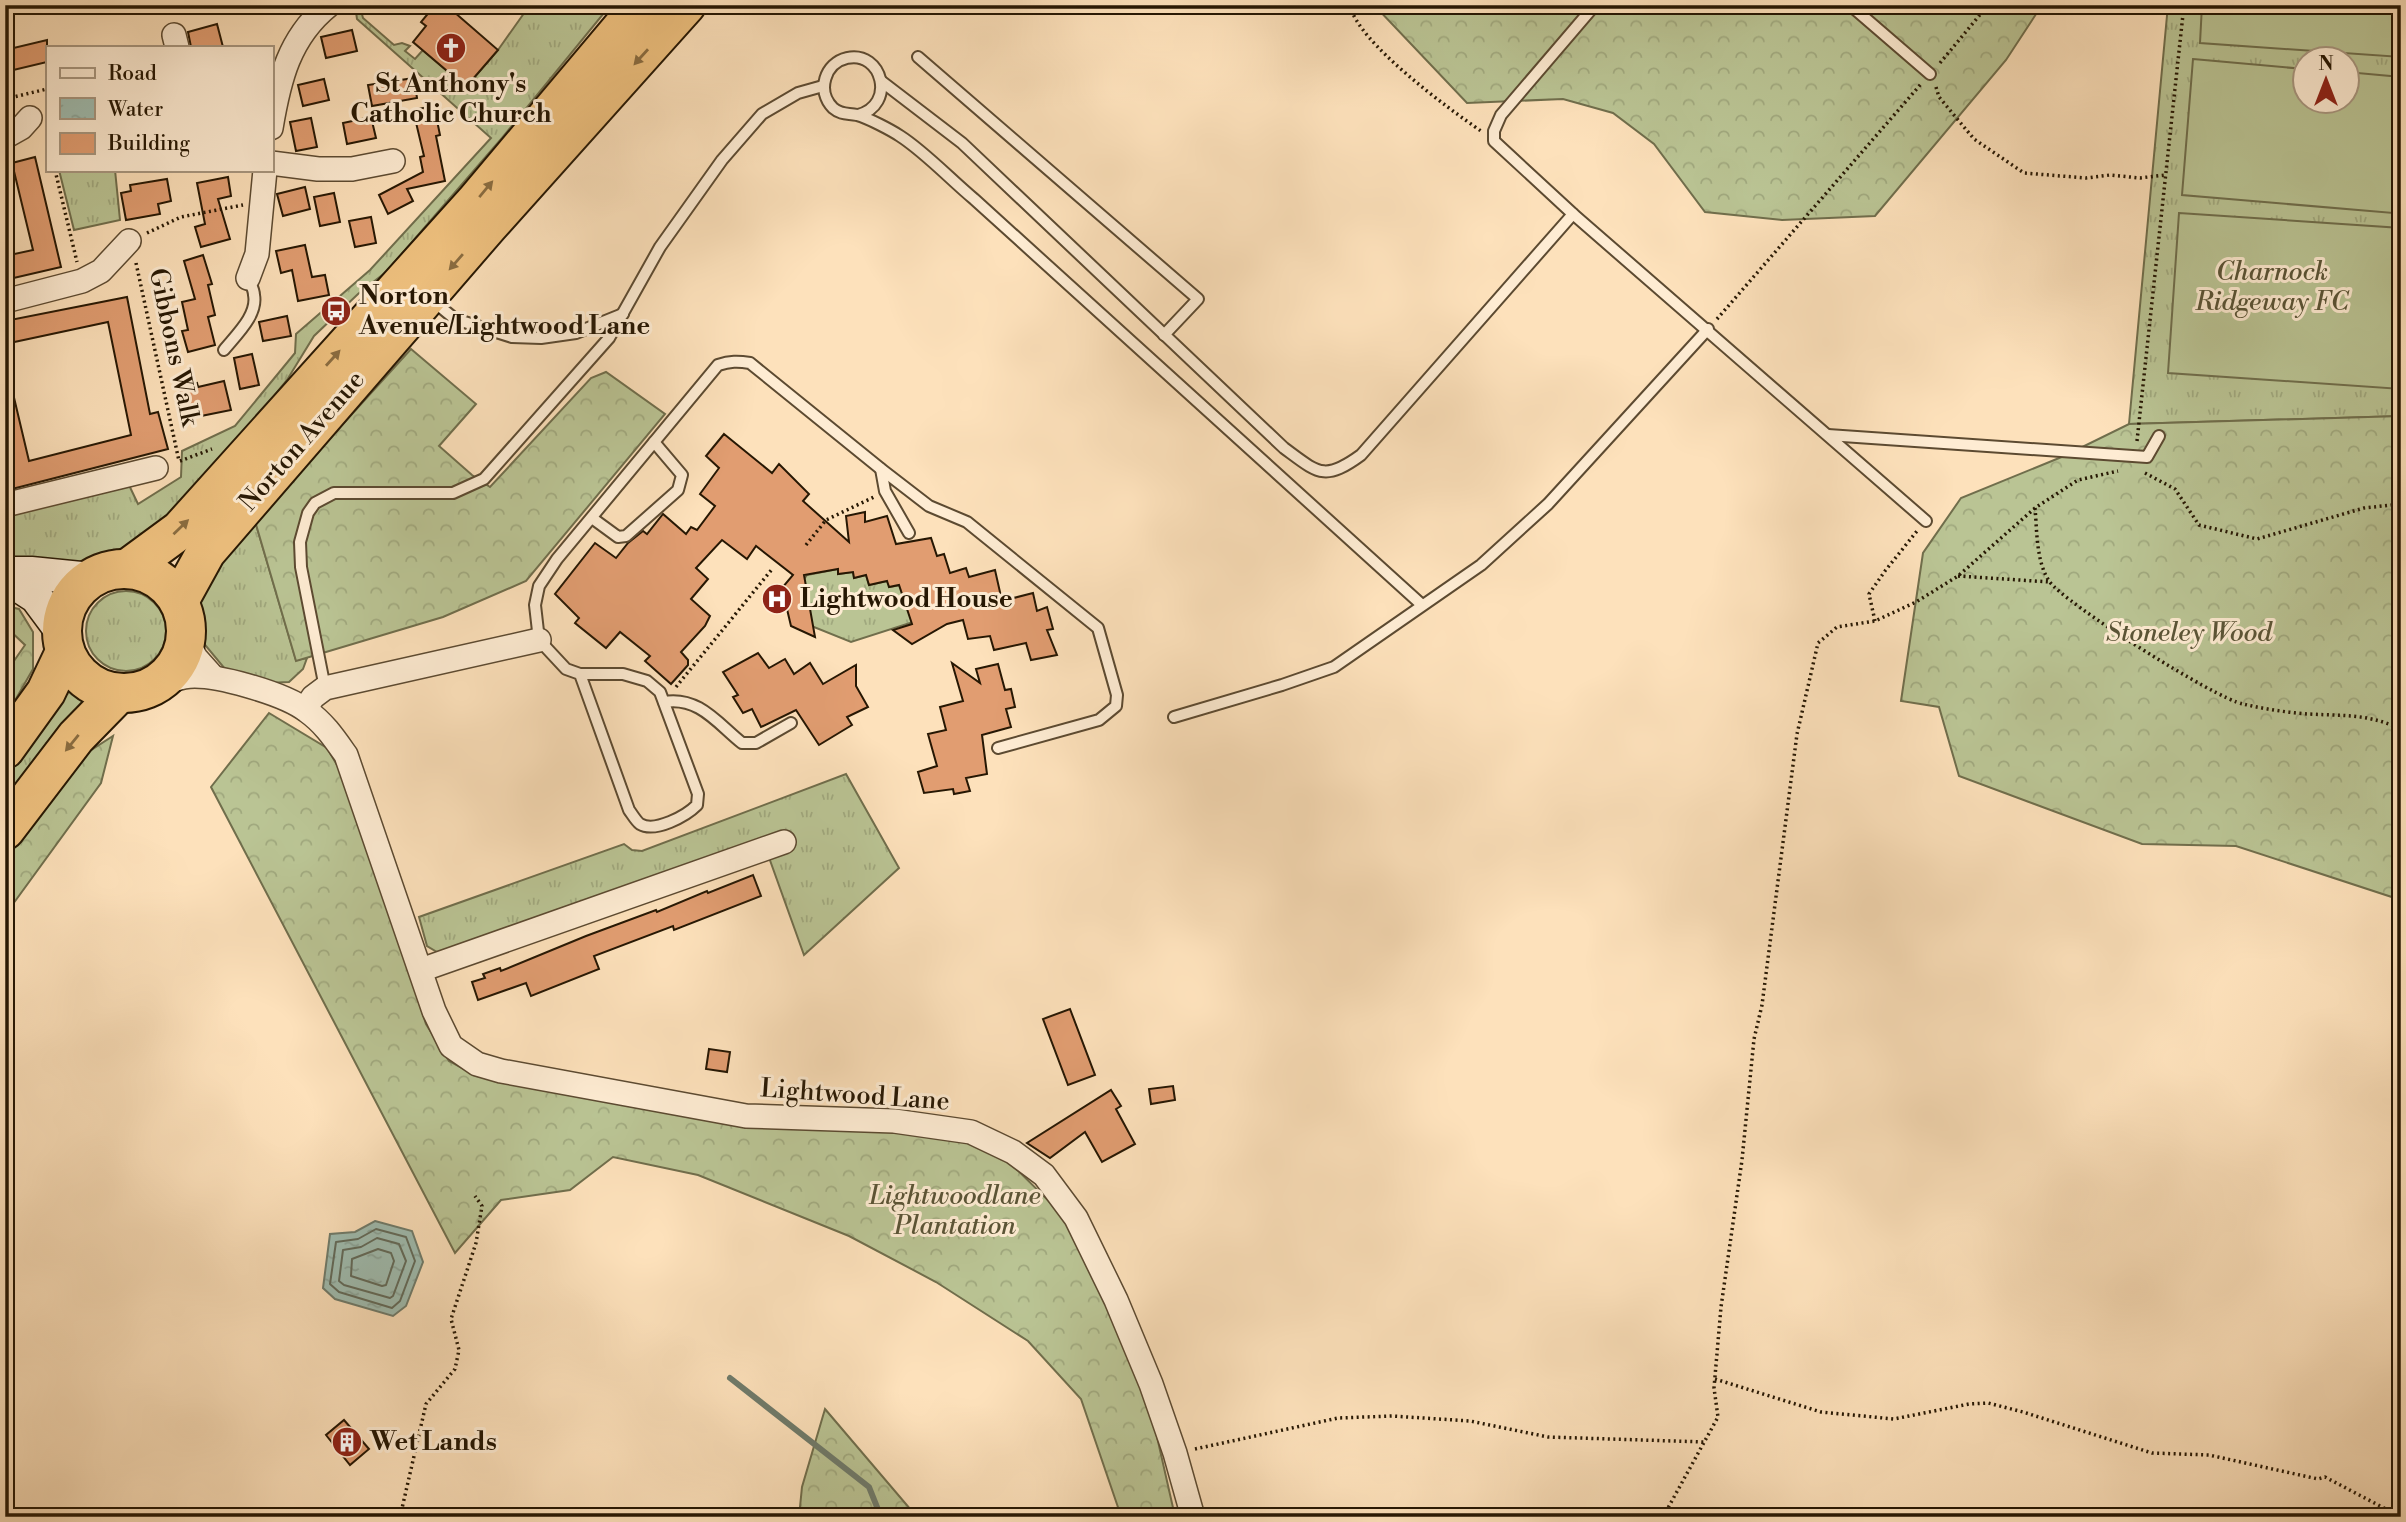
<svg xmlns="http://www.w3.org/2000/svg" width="2406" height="1522" viewBox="0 0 2406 1522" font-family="'Libre Bodoni',serif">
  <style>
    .grass { fill: url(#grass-tufts); stroke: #706e4c; stroke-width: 2; fill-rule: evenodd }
    .forest { fill: url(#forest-crowns); stroke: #706e4c; stroke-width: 2 }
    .garden { fill: #bac494; stroke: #706e4c; stroke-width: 2 }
    .water { fill: url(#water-ripples); stroke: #6f7b6b; stroke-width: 2 }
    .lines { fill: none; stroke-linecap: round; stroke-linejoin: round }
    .shore { stroke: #626a5a; stroke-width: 2 }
    .stream { stroke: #6f7b6b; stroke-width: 6 }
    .building { fill: #e19d71; stroke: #261703; stroke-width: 2 }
    .lane-casing { stroke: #5c4a31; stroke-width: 14 }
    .street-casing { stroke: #5c4a31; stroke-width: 26 }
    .secondary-casing { stroke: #261703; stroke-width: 35 }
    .highway-casing { stroke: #261703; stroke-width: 42 }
    .path { stroke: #261703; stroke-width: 3.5; stroke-dasharray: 2 3.5; stroke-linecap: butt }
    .lane { stroke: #feecd3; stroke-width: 10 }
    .street { stroke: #feecd3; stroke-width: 23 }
    .secondary { stroke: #feecd3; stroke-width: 32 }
    .highway { stroke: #eec07e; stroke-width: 38 }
    .oneway { fill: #8a6c40 }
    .labels { text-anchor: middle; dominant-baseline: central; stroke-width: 6; stroke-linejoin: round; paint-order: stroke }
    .poi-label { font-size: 26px; font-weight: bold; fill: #261703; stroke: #feecd3; text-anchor: start }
    .park-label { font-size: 26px; font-style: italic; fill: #5a5436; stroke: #feecd3 }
    .street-label { font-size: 26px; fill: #261703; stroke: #feecd3 }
  </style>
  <defs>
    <pattern id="grass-tufts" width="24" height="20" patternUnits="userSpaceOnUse" patternTransform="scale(1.75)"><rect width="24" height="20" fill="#bac494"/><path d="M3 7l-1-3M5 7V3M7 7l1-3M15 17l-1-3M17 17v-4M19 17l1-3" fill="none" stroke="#a0a87e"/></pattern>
    <pattern id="forest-crowns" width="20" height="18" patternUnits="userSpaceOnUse" patternTransform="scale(1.75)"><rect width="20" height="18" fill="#bac494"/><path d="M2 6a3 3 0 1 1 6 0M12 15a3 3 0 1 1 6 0" fill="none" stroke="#a0a87e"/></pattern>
    <pattern id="water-ripples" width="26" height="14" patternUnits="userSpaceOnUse" patternTransform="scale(1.75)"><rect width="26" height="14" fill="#9fbdb1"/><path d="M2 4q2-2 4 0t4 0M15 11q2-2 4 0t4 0" fill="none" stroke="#89a297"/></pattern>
  </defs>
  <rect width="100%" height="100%" fill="#fde1bb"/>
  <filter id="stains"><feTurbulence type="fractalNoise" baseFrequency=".00286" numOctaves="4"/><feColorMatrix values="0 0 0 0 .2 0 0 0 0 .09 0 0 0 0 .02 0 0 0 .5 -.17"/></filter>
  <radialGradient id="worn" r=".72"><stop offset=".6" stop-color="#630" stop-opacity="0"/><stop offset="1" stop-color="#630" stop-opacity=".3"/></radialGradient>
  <g class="grass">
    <polygon points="355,5 362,5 360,7 363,18 394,45 402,43 410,46 405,51 415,59 423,50 466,87 498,50 527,9 524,5 606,5 604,13 502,138 386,272 358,294 314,336 287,380 186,505 135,553 91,566 5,564 5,513 128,483 138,504 181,477 182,451 235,426 295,353 296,334 370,270 491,138 357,19"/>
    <path d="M 2168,5 L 2401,5 L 2401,416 L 2129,424 ZM 2304,60 L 2346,60 L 2346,102 L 2304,102 Z"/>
    <polygon points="59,170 115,170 120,220 74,230"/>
    <polygon points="255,521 296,660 307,658 303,669 289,682 267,683 225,669 201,640 195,610 201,577"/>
    <polygon points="838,569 839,574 853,572 854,578 866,575 869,585 887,581 890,587 913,583 935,615 851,642 799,621 794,593 807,575"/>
    <circle cx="126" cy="631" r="40"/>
    <polygon points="71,678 76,686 98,699 5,810 5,768"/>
    <polygon points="846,774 899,868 804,955 767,852 442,955 427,946 419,917 624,844 632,850 642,851"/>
  </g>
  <g class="forest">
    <polygon points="1374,5 2042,5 2006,60 1875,216 1782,220 1705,212 1654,144 1613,113 1563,99 1467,103"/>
    <polygon points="411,349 476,404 439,446 472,475 490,487 591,378 606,372 665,414 526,581 443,617 296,661 255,521"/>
    <polygon points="2401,416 2401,900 2236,846 2142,844 1959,776 1939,707 1901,701 1923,553 1961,498 2064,456 2129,424"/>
    <polygon points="5,606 19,609 33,632 33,669 5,718 5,674 25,645 5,626"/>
    <polygon points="269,713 327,748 350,787 426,1024 449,1061 477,1076 941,1133 995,1148 1070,1222 1148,1397 1174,1512 1121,1516 1081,1399 1028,1341 936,1282 849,1236 698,1175 613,1157 570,1190 501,1200 455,1253 211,787"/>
    <polygon points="113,736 101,783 5,915 5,855 82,756"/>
    <polygon points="825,1409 917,1517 799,1517 802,1487"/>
  </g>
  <g class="garden">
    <polygon points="2202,5 2401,5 2401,57 2200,43"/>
    <polygon points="2193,59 2304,69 2304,102 2346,102 2347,72 2401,77 2401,123 2393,213 2182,195"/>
    <polygon points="2179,213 2401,228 2401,389 2168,373"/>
  </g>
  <polygon class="water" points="375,1221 412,1231 423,1262 406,1306 393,1316 335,1299 323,1288 330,1234 355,1232"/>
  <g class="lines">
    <g class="shore">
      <polygon points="376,1229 406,1237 415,1261 400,1301 392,1308 339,1292 330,1284 336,1242 358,1239"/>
      <polygon points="377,1238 399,1244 406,1261 393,1296 390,1298 344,1285 339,1281 343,1250 361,1247"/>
      <polygon points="378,1249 391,1253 394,1261 386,1285 382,1286 351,1276 352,1259"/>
    </g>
    <polyline class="stream" points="730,1378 869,1487 881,1517"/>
  </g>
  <g class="building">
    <polygon points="435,5 446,5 498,50 466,87 413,42 426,26 421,22"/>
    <polygon points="217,24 223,47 191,47 188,32"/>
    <polygon points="352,30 357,51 326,58 321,37"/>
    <polygon points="47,40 47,62 5,72 5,50"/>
    <polygon points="414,78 417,98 372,106 368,85"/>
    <polygon points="324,79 329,100 303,106 298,85"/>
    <polygon points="434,106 440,135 436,136 445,181 407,189 413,201 388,214 379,195 423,172 420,157 424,156 413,110"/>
    <polygon points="371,117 376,138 347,144 343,123"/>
    <polygon points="311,118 317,147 296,151 290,122"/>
    <polygon points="35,157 61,267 5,280 5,256 33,250 12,163"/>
    <polygon points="228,177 231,196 218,199 230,239 201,247 195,227 205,224 197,183"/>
    <polygon points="167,179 171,201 158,204 160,214 126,220 121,193 131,191 130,185"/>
    <polygon points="305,187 310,209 283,216 277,194"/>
    <polygon points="334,193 340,222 320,226 314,197"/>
    <polygon points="371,217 376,243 355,247 349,221"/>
    <polygon points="305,245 312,277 325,275 329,295 298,301 292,270 281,273 276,251"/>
    <polygon points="203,255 212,284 208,285 215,315 208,317 215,345 188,352 182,331 188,330 182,302 195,299 184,261"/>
    <polygon points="127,297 150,414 158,412 168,449 12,489 5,460 5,386 11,385 29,461 131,435 108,322 5,344 5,321"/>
    <polygon points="287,316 291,336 263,341 259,322"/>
    <polygon points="252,354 259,385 240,389 234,358"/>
    <polygon points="224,381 231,410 186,419 179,387 197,383 198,387"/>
    <polygon points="724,434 772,473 779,464 809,494 803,501 849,542 846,516 865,512 865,522 887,516 896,544 931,538 937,556 944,554 950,573 966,568 969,577 995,570 1002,601 1033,593 1037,611 1047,607 1053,629 1047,630 1057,655 1031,660 1026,643 994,650 990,636 968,639 963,620 947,624 912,644 893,630 912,624 899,585 889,587 887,581 869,585 866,575 854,578 853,572 838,574 838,569 804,575 815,637 791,626 782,588 793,575 756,546 747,559 722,540 696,568 708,579 691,599 710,616 705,626 681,652 688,660 688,665 671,684 645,661 650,656 620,632 606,648 575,623 579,618 555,594 595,543 616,558 628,543 643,531 647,534 663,514 686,534 691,527 697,530 715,506 700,494 719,468 706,456"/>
    <polygon points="758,653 769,668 785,659 794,674 810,663 823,684 856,665 856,686 868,707 847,717 852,725 819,745 796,710 761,727 752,709 743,713 733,697 738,695 723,672"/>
    <polygon points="952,663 980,683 976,669 998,664 1005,690 1011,689 1015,707 1006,709 1011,727 982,735 987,774 966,778 970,791 954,794 953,789 924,793 918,772 937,766 928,734 946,730 940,707 963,701"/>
    <polygon points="753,875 761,896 674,930 673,926 594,956 599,969 531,996 526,983 478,1000 472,982 485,978 483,974 500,968 501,971 586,936 656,910 657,912 707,891 708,893"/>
    <polygon points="1070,1009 1095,1075 1068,1085 1043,1019"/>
    <polygon points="709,1049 730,1052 727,1072 706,1069"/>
    <polygon points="1173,1086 1175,1100 1151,1104 1149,1089"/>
    <polygon points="1111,1090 1121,1106 1116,1109 1135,1144 1102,1162 1085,1132 1050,1158 1027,1143"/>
    <polygon points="344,1420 369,1449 350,1465 326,1435"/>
  </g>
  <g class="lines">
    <g class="lane-casing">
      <g id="lane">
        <polyline points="1595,5 1501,115 1494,131 1494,141 1573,214 1926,521"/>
        <polyline points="1850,5 1930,74"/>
        <polyline points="918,57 1198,299 1164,335"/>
        <path d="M 881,81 L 962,143 L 1284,448 C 1318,473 1324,482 1361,455 L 1573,214"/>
        <path d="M 858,115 C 897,105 882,50 847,58 C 825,63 816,91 833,108 C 841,115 848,113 857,115 C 868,118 891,130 900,136 C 925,152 951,180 974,199 L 1422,605"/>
        <polyline points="433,301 455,319 512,337 541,338 576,333 623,314"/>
        <path d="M 224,350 C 236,335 258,315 254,295 C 254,289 250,283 248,278"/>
        <polyline points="1828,435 2147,457 2159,436"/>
        <polyline points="881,469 885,491 909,533"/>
        <polyline points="592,518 618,537 626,536 678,490 682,475 654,442"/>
        <path d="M 580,674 L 629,810 C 632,814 636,821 640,824 C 655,833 686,816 697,805 L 698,794 L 660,692 L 647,681 L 623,674 L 580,674 L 566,669 L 539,640 L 535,605 L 539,586 L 557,559 L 718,365 C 730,361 738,361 750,363 L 881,469 L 929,506 L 967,522 L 1098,628 L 1117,695 L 1116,706 L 1099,720 L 998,748"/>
        <polyline points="325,688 301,567 300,542 308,513 315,503 334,493 453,493 484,479 609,338 660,247 722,160 762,114 798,93 823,86"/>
        <path d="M 664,702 C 699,696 718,724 742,743 L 756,743 L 791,723"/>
        <polyline points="1174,717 1282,685 1334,667 1481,565 1548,504 1708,329"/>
      </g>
    </g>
    <g class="street-casing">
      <g id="street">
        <polyline points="174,35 177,47"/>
        <path d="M 271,128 C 279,80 289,37 329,5"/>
        <polyline points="5,137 21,128 30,118"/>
        <polyline points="271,163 318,169 352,169 393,161"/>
        <polyline points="248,278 257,254 265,170"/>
        <polyline points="5,301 82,281 101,271 129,241"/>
        <polyline points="5,505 156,468"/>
        <polyline points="186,639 196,658 213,677"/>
        <path d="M 153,686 C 164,683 174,679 184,677 C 212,672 285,694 307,711 C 324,723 334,738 346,755 L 434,1011 L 451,1046 L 477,1064 L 501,1071 L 746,1116 L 894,1121 L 971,1132 L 1013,1152 L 1044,1175 L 1076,1218 L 1116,1300 L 1151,1384 L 1175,1453 L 1193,1517"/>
        <polyline points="305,709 313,697 325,688 539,640"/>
        <polyline points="421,970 784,842"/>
      </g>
    </g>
    <g class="secondary-casing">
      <g id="secondary">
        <polyline points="5,573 31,573 91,579"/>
        <polyline points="5,577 36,597 62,632"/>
      </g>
    </g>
    <g class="highway-casing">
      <g id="highway">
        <polyline points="127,569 180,530 476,201 641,5"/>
        <circle cx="124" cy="631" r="62"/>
        <polyline points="179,601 206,552 225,530 488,226 686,5"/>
        <polyline points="5,749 46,692 65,652"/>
        <polyline points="5,830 76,737 119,693"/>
      </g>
    </g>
    <g class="path">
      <polyline points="155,5 156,8"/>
      <path d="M 1350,5 C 1357,42 1449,109 1481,131"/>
      <polyline points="1940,63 1988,5"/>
      <polyline points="1936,87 1939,97 1974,139 2024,173 2086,178 2110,175 2140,178 2165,175"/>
      <polyline points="5,99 47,89"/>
      <polyline points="55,170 77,262"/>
      <polyline points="147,233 181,217 243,205"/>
      <polyline points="136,263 179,461"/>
      <polyline points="1717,319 1921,84"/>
      <polyline points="2137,441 2184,5"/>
      <polyline points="180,461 212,449"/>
      <polyline points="2145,473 2175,489 2199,525 2257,539 2364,508 2401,504"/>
      <path d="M 2035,508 C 2037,530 2036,561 2049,581 C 2064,603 2216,699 2243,704 C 2260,708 2278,711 2296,713 C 2336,717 2362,711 2401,729"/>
      <polyline points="806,545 826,520 874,497"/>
      <polyline points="1958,576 2050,582"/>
      <polyline points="1875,621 1869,594 1885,571 1917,531"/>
      <polyline points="676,687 773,568"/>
      <polyline points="1715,1379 1821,1412 1894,1419 1969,1404 1988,1403 2023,1412 2152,1453 2209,1455 2318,1479 2325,1477 2401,1517"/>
      <polyline points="1195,1449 1338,1418 1392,1416 1470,1421 1548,1437 1705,1442"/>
      <polyline points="400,1517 426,1404 455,1369 459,1350 451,1319 476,1243 482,1206 475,1196"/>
      <polyline points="1663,1517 1718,1417 1714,1388 1721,1307 1742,1160 1754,1039 1762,1005 1797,734 1818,643 1837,627 1875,621 1916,602 1958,576 2035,508 2078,480 2118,471"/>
    </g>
    <use href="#lane" class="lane"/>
    <use href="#street" class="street"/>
    <use href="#secondary" class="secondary"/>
    <use href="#highway" class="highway"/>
  </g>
  <defs><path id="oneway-solid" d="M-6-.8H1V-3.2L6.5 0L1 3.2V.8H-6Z" transform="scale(1.75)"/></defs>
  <g class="oneway">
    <use href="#oneway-solid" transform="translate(641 57) rotate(132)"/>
    <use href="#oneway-solid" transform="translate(486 189) rotate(-50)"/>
    <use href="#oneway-solid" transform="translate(456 262) rotate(131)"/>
    <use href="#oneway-solid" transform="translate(333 358) rotate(-48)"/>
    <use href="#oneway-solid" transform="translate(181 527) rotate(-44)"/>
    <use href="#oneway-solid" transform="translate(72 743) rotate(129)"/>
  </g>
  <defs>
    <g id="church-disc" transform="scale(1.575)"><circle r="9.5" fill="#8f2418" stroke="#feecd3"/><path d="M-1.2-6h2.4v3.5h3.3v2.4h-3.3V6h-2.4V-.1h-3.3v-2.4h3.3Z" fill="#fff"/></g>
    <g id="bus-disc" transform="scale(1.575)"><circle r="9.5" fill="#8f2418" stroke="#feecd3"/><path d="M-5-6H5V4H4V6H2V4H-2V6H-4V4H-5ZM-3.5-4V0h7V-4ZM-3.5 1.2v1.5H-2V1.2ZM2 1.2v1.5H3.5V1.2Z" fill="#fff"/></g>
    <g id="hospital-disc" transform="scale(1.575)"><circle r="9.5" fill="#8f2418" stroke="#feecd3"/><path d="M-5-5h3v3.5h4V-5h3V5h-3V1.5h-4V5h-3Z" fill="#fff"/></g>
    <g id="building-disc" transform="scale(1.575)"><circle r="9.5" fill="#8f2418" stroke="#feecd3"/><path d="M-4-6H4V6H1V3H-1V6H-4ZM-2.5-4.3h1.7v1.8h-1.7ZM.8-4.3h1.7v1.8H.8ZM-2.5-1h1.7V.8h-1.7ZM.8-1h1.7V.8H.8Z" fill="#fff"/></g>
  </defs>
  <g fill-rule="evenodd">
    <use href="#church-disc" x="451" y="48"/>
    <use href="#bus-disc" x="336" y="311"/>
    <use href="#hospital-disc" x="777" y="599"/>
    <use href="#building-disc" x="347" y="1442"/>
  </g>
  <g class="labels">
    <g class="poi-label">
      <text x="451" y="84" text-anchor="middle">St Anthony's<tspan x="451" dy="30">Catholic Church</tspan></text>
      <text x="359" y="296">Norton<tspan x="359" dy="30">Avenue/Lightwood Lane</tspan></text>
      <text x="800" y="599">Lightwood House</text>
      <text x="370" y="1442">Wet Lands</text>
    </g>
    <g class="park-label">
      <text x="2272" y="272">Charnock<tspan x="2272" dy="30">Ridgeway FC</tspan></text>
      <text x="2189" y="633">Stoneley Wood</text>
      <text x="955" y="1196">Lightwoodlane<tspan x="955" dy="30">Plantation</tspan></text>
    </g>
    <g class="street-label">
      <text transform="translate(174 347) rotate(78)">Gibbons Walk</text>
      <text transform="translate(302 441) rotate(-49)">Norton Avenue</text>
      <text transform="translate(855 1095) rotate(4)">Lightwood Lane</text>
    </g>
  </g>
  <rect width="2406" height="1522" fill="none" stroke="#fde1bb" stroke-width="28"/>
  <rect x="7" y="7" width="2392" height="1508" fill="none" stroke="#261703" stroke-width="3.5"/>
  <rect x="14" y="14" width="2378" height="1494" fill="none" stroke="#261703" stroke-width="2"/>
  <rect x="46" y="46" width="228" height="126" fill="#feecd3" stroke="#a89780" stroke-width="2"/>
  <rect x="60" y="68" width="35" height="10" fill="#feecd3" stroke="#a89780" stroke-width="2"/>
  <text x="108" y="80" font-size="21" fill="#261703">Road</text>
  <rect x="60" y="98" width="35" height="21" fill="url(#water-ripples)" stroke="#a89780" stroke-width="2"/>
  <text x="108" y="116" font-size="21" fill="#261703">Water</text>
  <rect x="60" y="133" width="35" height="21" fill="#e19d71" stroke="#a89780" stroke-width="2"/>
  <text x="108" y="150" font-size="21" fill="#261703">Building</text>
  <g transform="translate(2326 80)"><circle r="33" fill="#feecd3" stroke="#a89780" stroke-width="2"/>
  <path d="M0-5L12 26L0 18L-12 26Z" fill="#8f2418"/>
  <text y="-10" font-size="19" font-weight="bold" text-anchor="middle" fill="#261703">N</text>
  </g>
  <rect width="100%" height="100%" filter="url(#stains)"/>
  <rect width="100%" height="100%" fill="url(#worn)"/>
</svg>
